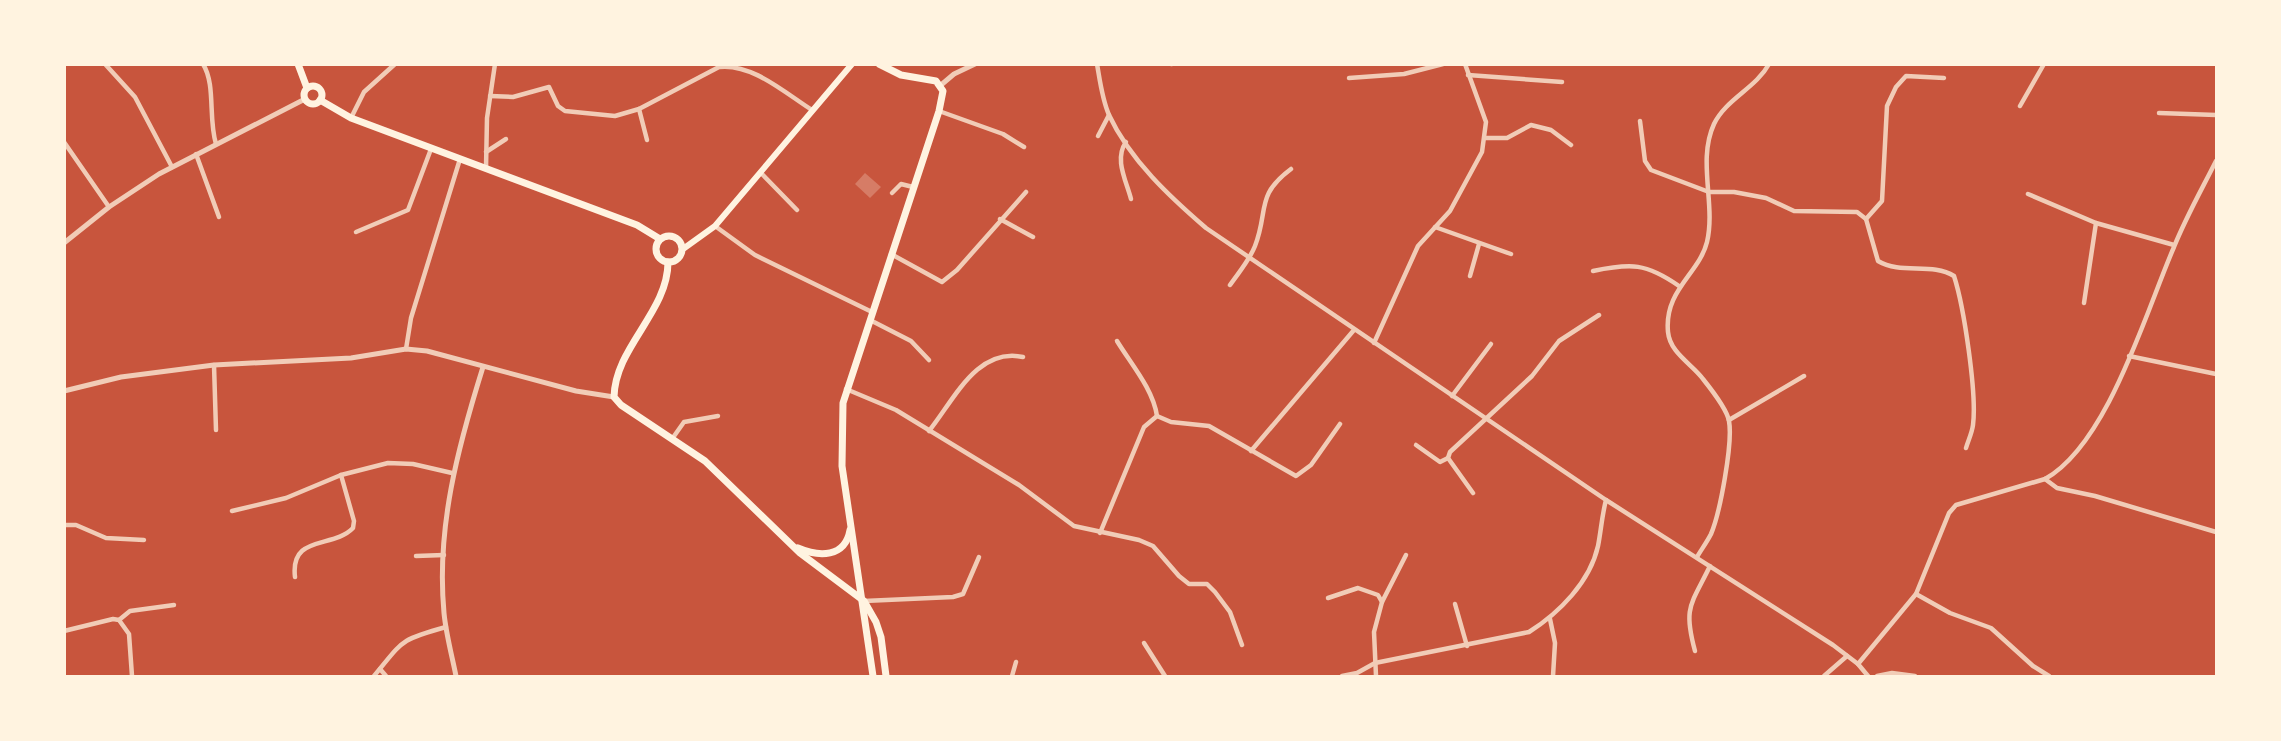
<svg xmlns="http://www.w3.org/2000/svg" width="2281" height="741" viewBox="0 0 2281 741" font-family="Karla,sans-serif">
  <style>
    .building { fill: #d67c66 }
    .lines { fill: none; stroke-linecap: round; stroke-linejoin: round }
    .minor { stroke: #f1ccb7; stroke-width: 4.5 }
    .tertiary { stroke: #f1ccb7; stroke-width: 5 }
    .secondary { stroke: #fff3e0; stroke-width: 6 }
    .primary { stroke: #fff3e0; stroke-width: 7 }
  </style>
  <rect width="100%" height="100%" fill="#c8553d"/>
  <polygon class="building" points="865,173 881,187 870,198 855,184"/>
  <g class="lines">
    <g class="minor">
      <polyline points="105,64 135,97 172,167"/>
      <path d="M 203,64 C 216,85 208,118 216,144"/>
      <path d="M 1097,64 C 1100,81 1102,99 1109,115 C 1130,160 1170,197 1206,228 L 1606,500 L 1833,645 L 1858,664 L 1868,676"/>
      <polyline points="1171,64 1172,64"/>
      <polyline points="1468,75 1562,82"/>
      <polyline points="1349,78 1404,74 1443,64"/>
      <path d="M 490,96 L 513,97 L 549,87 L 558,106 L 565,111 L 615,116 L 639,109 L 719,67 C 752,63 785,93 812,110"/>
      <polyline points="2020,106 2044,64"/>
      <polyline points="639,109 647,140"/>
      <polyline points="939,111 1003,134 1024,147"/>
      <polyline points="2159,113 2216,115"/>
      <polyline points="351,118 364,92 395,64"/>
      <path d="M 1640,121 L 1645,161 L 1651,170 L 1709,192 L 1734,192 L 1766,198 L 1794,211 L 1857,212 L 1866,219 L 1878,261 C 1901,275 1932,262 1954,276 C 1964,307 1977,394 1973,425 C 1972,433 1968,441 1966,448"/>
      <polyline points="1098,136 1109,115"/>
      <polyline points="1485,138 1507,138 1531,125 1551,130 1571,145"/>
      <polyline points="64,142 109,207"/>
      <path d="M 1126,142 C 1114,159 1126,180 1131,199"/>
      <polyline points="486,152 506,139"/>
      <polyline points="196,154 219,217"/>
      <polyline points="486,168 487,118 495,64"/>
      <polyline points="761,173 797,210"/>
      <polyline points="892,193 901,184 913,187"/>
      <polyline points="2028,194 2096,223 2174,245"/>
      <polyline points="1000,219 1033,237"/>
      <polyline points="1866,219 1882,201 1887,106 1896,87 1906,76 1944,78"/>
      <polyline points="715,226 755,255 872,312"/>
      <polyline points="1435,227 1511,254"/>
      <polyline points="356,232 408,210 431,149"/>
      <polyline points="891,254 942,282 957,270 1026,192"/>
      <path d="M 1593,271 C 1631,263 1646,263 1679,286"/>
      <polyline points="1470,276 1479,244"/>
      <path d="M 1230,285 C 1239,272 1249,261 1255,246 C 1269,210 1255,196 1291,169"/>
      <polyline points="2084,303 2096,223"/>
      <polyline points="870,320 911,341 929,360"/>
      <path d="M 1117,341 C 1131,364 1153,389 1157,416"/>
      <polyline points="1374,343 1418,246 1450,211 1482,152 1486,122 1465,64"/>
      <polyline points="406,349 411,318 460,159"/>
      <polyline points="2129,356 2216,374"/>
      <polyline points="214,365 216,430"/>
      <polyline points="846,389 896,410 1019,485 1074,526 1139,540 1153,546 1179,576 1189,584 1207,584 1215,592 1230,612 1242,645"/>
      <polyline points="1452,396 1491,344"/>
      <polyline points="1729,420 1804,376"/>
      <path d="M 929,431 C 954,400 977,347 1023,357"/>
      <polyline points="672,439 684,422 718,416"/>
      <polyline points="1416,445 1440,462 1448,458"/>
      <polyline points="1251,451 1354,330"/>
      <polyline points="2045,479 2057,488 2095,496 2216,532"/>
      <polyline points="1473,493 1448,458 1450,452 1532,376 1559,341 1599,315"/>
      <polyline points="232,511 286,498 341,475 388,463 413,464 452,473"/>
      <polyline points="64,525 76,525 106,538 144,540"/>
      <polyline points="1100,533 1144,427 1157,416 1171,422 1209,426 1296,476 1311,465 1340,424"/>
      <polyline points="416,556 444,555"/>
      <path d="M 1697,557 C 1701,550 1707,542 1711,534 C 1720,513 1733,443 1729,421 C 1727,409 1711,389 1703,379 C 1692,364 1670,353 1668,332 C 1664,290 1699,274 1707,242 C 1716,204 1697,161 1714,124 C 1726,99 1756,88 1769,64"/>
      <path d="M 295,577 C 290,534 333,549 353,528 L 354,521 L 341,475"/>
      <polyline points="1916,594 1950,613 1991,628 2033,666 2049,676"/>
      <polyline points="1328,598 1358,588 1378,595 1382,602 1374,632 1376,676"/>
      <polyline points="864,601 953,597 963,594 979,557"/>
      <polyline points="1382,602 1406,555"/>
      <polyline points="1455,604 1467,646"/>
      <polyline points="1550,619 1555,643 1553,676"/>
      <polyline points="119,620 130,611 174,605"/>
      <polyline points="64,631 113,619 119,620 129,634 132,676"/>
      <polyline points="1144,643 1165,676"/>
      <path d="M 1695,651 C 1683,607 1691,605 1710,566"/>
      <path d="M 1858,664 L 1916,594 L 1949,513 L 1956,505 L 2045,479 C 2108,444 2146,311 2174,247 C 2186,217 2202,189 2216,161"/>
      <polyline points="380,669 386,676"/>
      <path d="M 374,676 C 404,640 399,640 446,627"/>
      <polyline points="1012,676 1016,662"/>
      <path d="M 1342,676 L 1357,673 L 1375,663 L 1529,632 C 1559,613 1590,582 1598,546 C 1601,531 1602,515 1606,500"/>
      <polyline points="1824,676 1847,656"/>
      <polyline points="1877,676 1892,673 1915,676"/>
    </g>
    <g class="tertiary">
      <polyline points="941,85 954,74 975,64"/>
      <polyline points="64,243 109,207 159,174 305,99"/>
      <polyline points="64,391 121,377 214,365 351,358 406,349 427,351 576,391 614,397"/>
      <path d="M 456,676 C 452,656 446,634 444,613 C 436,528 458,447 483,367"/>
    </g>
    <polyline class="secondary" points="683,249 715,226 852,64"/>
    <g class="primary">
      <polyline points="298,64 307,88"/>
      <circle cx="313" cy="95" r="9"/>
      <polyline points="320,100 351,118 637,225 660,239"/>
      <circle cx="669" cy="249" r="13"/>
      <path d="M 668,262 C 668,312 615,347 614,397 L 621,405 L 705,461 L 800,553 L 864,601 L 876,622 L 881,637 L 886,676"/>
      <path d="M 798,548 C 819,557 845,558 850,530"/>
      <polyline points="873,676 842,466 843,403 939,111 943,91 936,81 901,75 879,64"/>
    </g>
  </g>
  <rect width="2281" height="741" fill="none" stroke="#fff3e0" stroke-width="132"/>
</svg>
